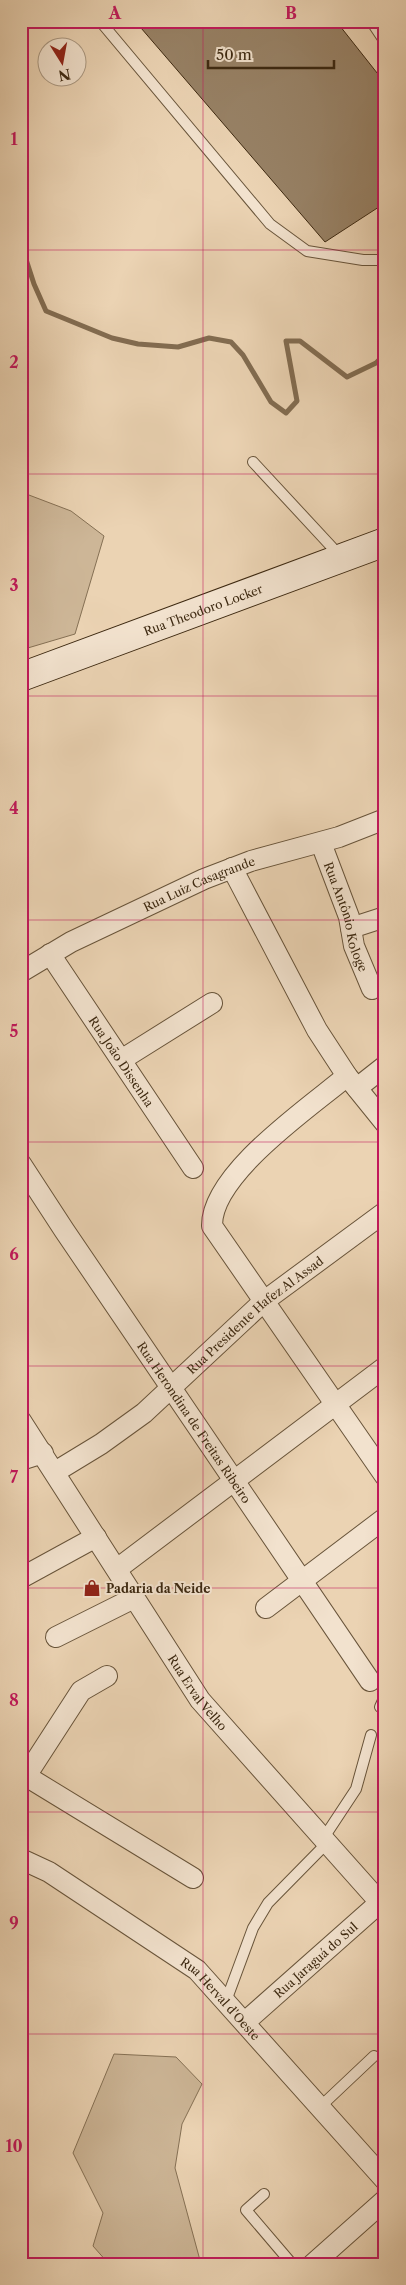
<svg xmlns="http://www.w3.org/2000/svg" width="406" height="2285" viewBox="0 0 406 2285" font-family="'Libre Caslon Text',serif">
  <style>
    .green { fill: #cdb697; stroke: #857054 }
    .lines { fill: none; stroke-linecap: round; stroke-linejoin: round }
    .stream { stroke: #826c51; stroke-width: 5 }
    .building { fill: #978165; stroke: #3d2911 }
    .service-casing { stroke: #68543a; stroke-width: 12 }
    .minor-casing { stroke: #68543a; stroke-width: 22 }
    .secondary-casing { stroke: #3d2911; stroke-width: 30 }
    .service { stroke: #f2e2ce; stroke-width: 10 }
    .minor { stroke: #f2e2ce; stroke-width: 20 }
    .secondary { stroke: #f2e2ce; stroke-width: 28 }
    .grid { fill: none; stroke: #c2185b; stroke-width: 1; stroke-opacity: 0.55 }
    .labels { text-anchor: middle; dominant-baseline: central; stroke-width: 4; stroke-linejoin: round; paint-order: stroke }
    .street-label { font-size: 12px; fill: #3d2911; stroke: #f2e2ce }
    .poi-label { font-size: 12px; font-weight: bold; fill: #3d2911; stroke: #f2e2ce; text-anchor: start }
    .neatline { fill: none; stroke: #c2185b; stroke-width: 2 }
    .grid-label { font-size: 16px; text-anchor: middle; font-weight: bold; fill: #c2185b }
  </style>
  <rect width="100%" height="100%" fill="#ebd3b3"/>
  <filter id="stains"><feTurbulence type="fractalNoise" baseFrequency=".004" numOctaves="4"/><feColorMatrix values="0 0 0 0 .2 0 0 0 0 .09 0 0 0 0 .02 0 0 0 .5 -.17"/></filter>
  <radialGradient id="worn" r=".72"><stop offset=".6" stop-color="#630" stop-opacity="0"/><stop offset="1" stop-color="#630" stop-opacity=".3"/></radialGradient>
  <g class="green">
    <polygon points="21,492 71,511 104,536 75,634 21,650"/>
    <polygon points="114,2054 176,2057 202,2084 182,2124 175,2168 201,2264 108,2263 93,2246 103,2213 73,2153"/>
  </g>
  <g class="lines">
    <polyline class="stream" points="21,244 34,284 46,311 112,338 138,344 178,347 209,338 231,342 243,355 271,402 286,413 297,401 286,341 300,341 347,377 376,363 385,354"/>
  </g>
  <polygon class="building" points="135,21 336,21 385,83 385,203 325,242"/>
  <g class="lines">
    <g class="service-casing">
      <g id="service">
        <polyline points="100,21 270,224 307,251 363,260 385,260"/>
        <polyline points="371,21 385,42"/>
        <polyline points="253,462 341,557"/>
        <polyline points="380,1707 385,1696"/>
        <polyline points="323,1839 356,1789 371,1735"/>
        <polyline points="226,2001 253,1928 268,1903 327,1843"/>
        <polyline points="320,2107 374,2056"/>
        <polyline points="264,2194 246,2210 292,2264"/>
      </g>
    </g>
    <g class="minor-casing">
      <g id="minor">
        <path id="s1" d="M 321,843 L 349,917 L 354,946 L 372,989"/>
        <polyline points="232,868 317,1030 347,1076 385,1123"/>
        <polyline points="351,928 385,917"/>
        <path id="s2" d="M 50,954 L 193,1168"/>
        <path id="s3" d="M 21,972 L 71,942 L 204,879 L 251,861 L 339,837 L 385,819"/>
        <polyline points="121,1060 212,1003"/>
        <path d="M 347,1076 C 310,1107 211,1174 212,1226 L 385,1476"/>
        <polyline points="357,1088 385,1066"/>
        <path id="s4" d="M 21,1164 L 64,1230 L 370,1681"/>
        <path id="s5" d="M 21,1421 L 200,1700 L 385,1908"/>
        <polyline points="21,1460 43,1453"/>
        <path id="s6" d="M 55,1472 L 101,1444 L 144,1413 L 263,1302 L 385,1212"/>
        <polyline points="117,1569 385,1367"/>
        <polyline points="21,1578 96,1537"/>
        <polyline points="266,1608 385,1518"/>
        <polyline points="56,1637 134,1598"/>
        <polyline points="21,1773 193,1878"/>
        <polyline points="26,1776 81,1691 107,1676"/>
        <path id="s7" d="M 21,1859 L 49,1872 L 197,1970 L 385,2180"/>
        <path id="s8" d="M 245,2022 L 385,1898"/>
        <polyline points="313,2264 385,2200"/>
      </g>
    </g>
    <g class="secondary-casing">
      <g id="secondary">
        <path id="s9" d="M 21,677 L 385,542"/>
      </g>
    </g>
    <use href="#service" class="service"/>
    <use href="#minor" class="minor"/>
    <use href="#secondary" class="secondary"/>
  </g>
  <path class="grid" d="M 203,21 L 203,2264M 21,250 L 385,250M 21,474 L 385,474M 21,696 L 385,696M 21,920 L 385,920M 21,1142 L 385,1142M 21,1366 L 385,1366M 21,1588 L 385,1588M 21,1812 L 385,1812M 21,2034 L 385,2034"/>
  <defs>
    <g id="shop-bare" transform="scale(1.35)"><path d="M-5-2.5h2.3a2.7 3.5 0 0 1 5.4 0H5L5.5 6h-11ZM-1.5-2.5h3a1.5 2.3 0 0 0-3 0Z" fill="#8f2418" stroke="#f2e2ce" stroke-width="2.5" paint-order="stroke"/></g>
  </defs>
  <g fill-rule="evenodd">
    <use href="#shop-bare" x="92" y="1588"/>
  </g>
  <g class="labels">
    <g class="street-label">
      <text stroke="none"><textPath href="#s9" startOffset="194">Rua Theodoro Locker</textPath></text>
      <text stroke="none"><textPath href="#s3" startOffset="199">Rua Luiz Casagrande</textPath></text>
      <text stroke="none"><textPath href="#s1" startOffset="78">Rua Antônio Kologe</textPath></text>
      <text stroke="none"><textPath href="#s2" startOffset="129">Rua João Dissenha</textPath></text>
      <text stroke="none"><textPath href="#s6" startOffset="255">Rua Presidente Hafez Al Assad</textPath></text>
      <text stroke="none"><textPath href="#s4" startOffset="311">Rua Herondina de Freitas Ribeiro</textPath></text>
      <text stroke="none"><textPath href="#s5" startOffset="324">Rua Erval Velho</textPath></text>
      <text stroke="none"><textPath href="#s8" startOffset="94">Rua Jaraguá do Sul</textPath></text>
      <text stroke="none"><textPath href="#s7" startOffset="245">Rua Herval d'Oeste</textPath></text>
    </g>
    <g class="poi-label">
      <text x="106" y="1588">Padaria da Neide</text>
    </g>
  </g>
  <rect width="406" height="2285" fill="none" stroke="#ebd3b3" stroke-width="55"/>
  <g transform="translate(62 62) rotate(169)"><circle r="24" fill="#f2e2ce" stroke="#aa9882"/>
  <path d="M0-4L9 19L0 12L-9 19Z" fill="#8f2418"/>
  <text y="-8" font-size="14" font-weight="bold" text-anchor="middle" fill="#3d2911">N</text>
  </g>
  <path d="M208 60v8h126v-8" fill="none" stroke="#3d2911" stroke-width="2.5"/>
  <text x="216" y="60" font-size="15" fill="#3d2911" stroke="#f2e2ce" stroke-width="4" paint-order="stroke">50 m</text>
  <rect x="28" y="28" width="350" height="2230" class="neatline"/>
  <g class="grid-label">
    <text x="115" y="19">A</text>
    <text x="291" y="19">B</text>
    <text x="14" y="145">1</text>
    <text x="14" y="368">2</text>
    <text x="14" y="591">3</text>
    <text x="14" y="814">4</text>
    <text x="14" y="1037">5</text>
    <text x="14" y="1260">6</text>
    <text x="14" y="1483">7</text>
    <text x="14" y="1706">8</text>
    <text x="14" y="1929">9</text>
    <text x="14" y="2152">10</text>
  </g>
  <rect width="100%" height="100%" filter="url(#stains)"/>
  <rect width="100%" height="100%" fill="url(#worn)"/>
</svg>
